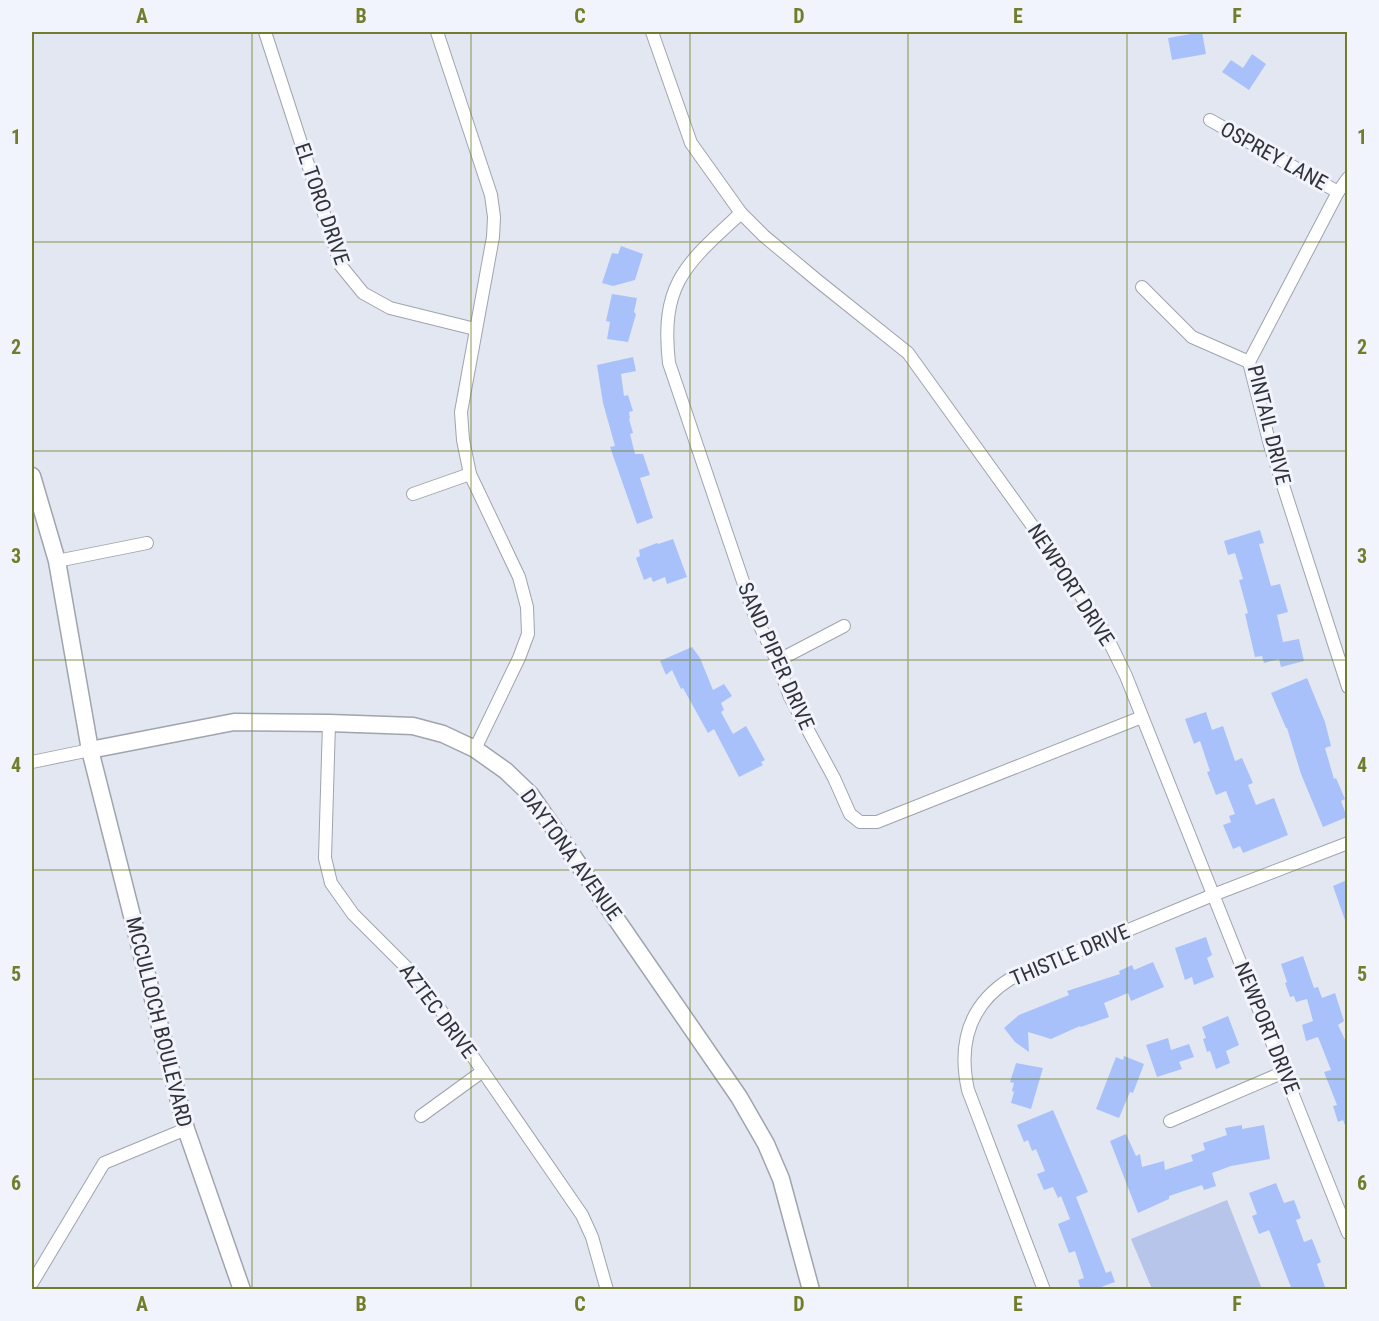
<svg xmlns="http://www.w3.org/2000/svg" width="1379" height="1321" viewBox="0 0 1379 1321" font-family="'Roboto Condensed',sans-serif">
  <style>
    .green { fill: #b6c5e9 }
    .building { fill: #a9c1fb }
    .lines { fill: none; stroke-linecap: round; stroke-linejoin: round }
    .street-casing { stroke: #9fa4ae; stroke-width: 14 }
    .secondary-casing { stroke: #9fa4ae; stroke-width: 19 }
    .street { stroke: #fff; stroke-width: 12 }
    .secondary { stroke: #fff; stroke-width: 16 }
    .grid { fill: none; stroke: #717d2a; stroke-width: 1.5; stroke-opacity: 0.55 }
    .labels { text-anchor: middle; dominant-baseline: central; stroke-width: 6; stroke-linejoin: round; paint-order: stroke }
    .street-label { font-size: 21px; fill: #323337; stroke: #f1f4fd }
    .neatline { fill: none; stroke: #717d2a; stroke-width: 2 }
    .grid-label { font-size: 20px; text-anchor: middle; font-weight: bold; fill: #717d2a }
  </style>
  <rect width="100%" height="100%" fill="#e2e7f2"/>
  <polygon class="green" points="1227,1200 1262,1289 1152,1289 1131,1239"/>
  <g class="building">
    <polygon points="1202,32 1206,54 1172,60 1168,38"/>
    <polygon points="1252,54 1266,64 1249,90 1222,72 1231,60 1243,68"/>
    <polygon points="621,246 643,254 635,280 613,286 602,283 612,253 618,254"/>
    <polygon points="612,294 637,298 634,312 636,314 628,342 607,339 610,322 606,321"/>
    <polygon points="633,357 636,371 621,374 624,396 628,395 633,411 629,412 630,418 629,419 633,433 630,434 635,454 643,454 650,475 640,478 653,518 637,524 610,447 615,446 603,403 597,365"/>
    <polygon points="1260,530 1264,543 1259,544 1271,586 1280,584 1288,612 1277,615 1283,642 1299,639 1304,661 1281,667 1279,659 1264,663 1262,656 1255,657 1245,614 1248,613 1239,580 1243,579 1235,553 1228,555 1224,541"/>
    <polygon points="673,539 687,577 667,584 665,577 653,582 651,577 644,580 636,558 640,556 639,550 657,543 658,544"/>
    <polygon points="692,647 700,658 713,690 724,684 732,696 721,703 724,710 721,712 733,734 746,726 765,760 761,762 763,765 739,777 714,729 708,733 683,688 681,689 672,670 666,675 660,661"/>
    <polygon points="1307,678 1325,722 1331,746 1325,748 1334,779 1336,778 1345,799 1341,801 1347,817 1323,827 1301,774 1287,728 1286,728 1271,693"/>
    <polygon points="1206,712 1212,730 1223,726 1235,761 1242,758 1253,783 1248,785 1256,805 1274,798 1288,835 1243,853 1240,846 1233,849 1223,825 1231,822 1229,816 1235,814 1226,791 1216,795 1207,772 1210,771 1200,741 1194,744 1185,719"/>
    <polygon points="1347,880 1347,923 1346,923 1333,886"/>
    <polygon points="1206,937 1212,955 1207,958 1214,977 1194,985 1192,977 1185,980 1175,948"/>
    <polygon points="1303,956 1314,988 1318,987 1322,998 1335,993 1344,1021 1338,1025 1347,1044 1347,1130 1343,1120 1338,1122 1333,1106 1337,1105 1324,1072 1331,1070 1318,1037 1306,1041 1302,1025 1313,1021 1307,999 1296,1002 1294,996 1290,997 1285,983 1287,982 1281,964"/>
    <polygon points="1153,962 1164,987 1131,1001 1128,993 1104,1003 1109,1017 1081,1027 1080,1026 1051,1039 1028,1032 1029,1052 1015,1042 1004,1028 1019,1015 1069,995 1067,991 1120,974 1119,971 1132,965 1134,970"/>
    <polygon points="1228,1016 1239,1045 1226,1051 1230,1063 1216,1069 1210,1051 1207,1052 1203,1039 1206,1038 1202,1027"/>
    <polygon points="1168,1038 1171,1050 1189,1044 1194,1057 1179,1062 1182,1069 1157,1077 1146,1045"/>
    <polygon points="1124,1056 1144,1064 1133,1093 1130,1092 1119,1118 1096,1109 1116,1057 1123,1060"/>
    <polygon points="1016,1063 1043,1068 1031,1109 1011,1103 1014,1092 1012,1091 1014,1083 1010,1082"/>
    <polygon points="1053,1110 1088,1192 1076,1197 1106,1273 1111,1271 1115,1282 1093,1290 1081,1290 1078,1280 1084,1278 1075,1251 1069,1253 1058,1224 1070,1219 1061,1196 1058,1198 1053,1187 1044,1190 1037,1174 1045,1171 1036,1149 1032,1151 1028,1140 1024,1142 1017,1125"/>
    <polygon points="1242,1125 1242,1129 1264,1125 1270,1159 1231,1166 1212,1173 1216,1186 1204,1190 1202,1185 1169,1196 1169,1199 1138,1213 1110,1141 1126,1134 1136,1156 1140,1154 1142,1167 1164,1161 1165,1170 1193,1161 1191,1155 1205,1150 1203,1143 1227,1135 1225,1128"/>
    <polygon points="1276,1183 1284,1203 1294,1200 1301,1218 1296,1220 1304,1242 1312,1239 1321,1262 1317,1264 1326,1290 1292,1290 1269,1230 1259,1234 1252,1216 1257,1214 1249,1193"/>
  </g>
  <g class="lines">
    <g class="street-casing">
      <g id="street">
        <polyline points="265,32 341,266 363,293 390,308 475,329"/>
        <polyline points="437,32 491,195 494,217 493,237 461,412 463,440 470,474 519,577 527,607 528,634 519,658 475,749"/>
        <polyline points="652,32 691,143 741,213 764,236 818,281 908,353 1062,567 1104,631 1126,676 1348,1233"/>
        <polyline points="1210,120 1338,192"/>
        <polyline points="1348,178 1338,192 1249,362 1270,445 1348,687"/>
        <path d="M 741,213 C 686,264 660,283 669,363 L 754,614 L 777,661 L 790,697 L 834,778 L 850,814 L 860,822 L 877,822 L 1142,717"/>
        <polyline points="1142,287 1192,337 1249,362"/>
        <polyline points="413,494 470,474"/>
        <polyline points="57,561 147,543"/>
        <polyline points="777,661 844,626"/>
        <polyline points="329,723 325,858 331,883 353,914 422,983 582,1215 592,1237 607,1290"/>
        <polyline points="32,762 90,750"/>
        <polyline points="421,1116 483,1071"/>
        <polyline points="1170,1121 1284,1072"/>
        <polyline points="32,1283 104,1163 186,1129"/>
        <path d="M 1044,1290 L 968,1090 C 958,1044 969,1005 1010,979 L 1213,895 L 1348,843"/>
      </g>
    </g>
    <g class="secondary-casing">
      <g id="secondary">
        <polyline points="32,476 57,561 90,750 186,1129 242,1290"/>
        <polyline points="90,750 234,722 329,723 413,726 443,734 475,749 506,771 530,794 739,1097 766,1144 781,1179 811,1290"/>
      </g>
    </g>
    <use href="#street" class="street"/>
    <use href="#secondary" class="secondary"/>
  </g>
  <path class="grid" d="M 252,32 L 252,1290M 471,32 L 471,1290M 690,32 L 690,1290M 908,32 L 908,1290M 1127,32 L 1127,1290M 32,242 L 1348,242M 32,451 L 1348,451M 32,660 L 1348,660M 32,870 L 1348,870M 32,1079 L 1348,1079"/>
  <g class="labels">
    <g class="street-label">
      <text transform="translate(1274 156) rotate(29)">OSPREY LANE</text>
      <text transform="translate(322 204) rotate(71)">EL TORO DRIVE</text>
      <text transform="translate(1269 425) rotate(76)">PINTAIL DRIVE</text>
      <text transform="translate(1071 585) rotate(57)">NEWPORT DRIVE</text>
      <text transform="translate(776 656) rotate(66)">SAND PIPER DRIVE</text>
      <text transform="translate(571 855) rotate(54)">DAYTONA AVENUE</text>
      <text transform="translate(1070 955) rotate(-23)">THISTLE DRIVE</text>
      <text transform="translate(438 1011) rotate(53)">AZTEC DRIVE</text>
      <text transform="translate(159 1022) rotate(76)">MCCULLOCH BOULEVARD</text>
      <text transform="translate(1267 1028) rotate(68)">NEWPORT DRIVE</text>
    </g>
  </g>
  <rect width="1379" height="1321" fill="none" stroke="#f1f4fd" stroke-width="66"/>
  <rect x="33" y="33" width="1313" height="1255" class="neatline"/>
  <g class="grid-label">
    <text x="142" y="23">A</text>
    <text x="361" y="23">B</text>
    <text x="580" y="23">C</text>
    <text x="799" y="23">D</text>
    <text x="1018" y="23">E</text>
    <text x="1237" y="23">F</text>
    <text x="16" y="144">1</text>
    <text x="1362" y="144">1</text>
    <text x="16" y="354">2</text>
    <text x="1362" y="354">2</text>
    <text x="16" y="563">3</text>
    <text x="1362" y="563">3</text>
    <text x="16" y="772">4</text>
    <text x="1362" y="772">4</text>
    <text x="16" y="981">5</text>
    <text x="1362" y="981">5</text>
    <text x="16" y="1190">6</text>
    <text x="1362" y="1190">6</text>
    <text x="142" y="1311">A</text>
    <text x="361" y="1311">B</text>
    <text x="580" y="1311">C</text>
    <text x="799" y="1311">D</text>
    <text x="1018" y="1311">E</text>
    <text x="1237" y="1311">F</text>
  </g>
</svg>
